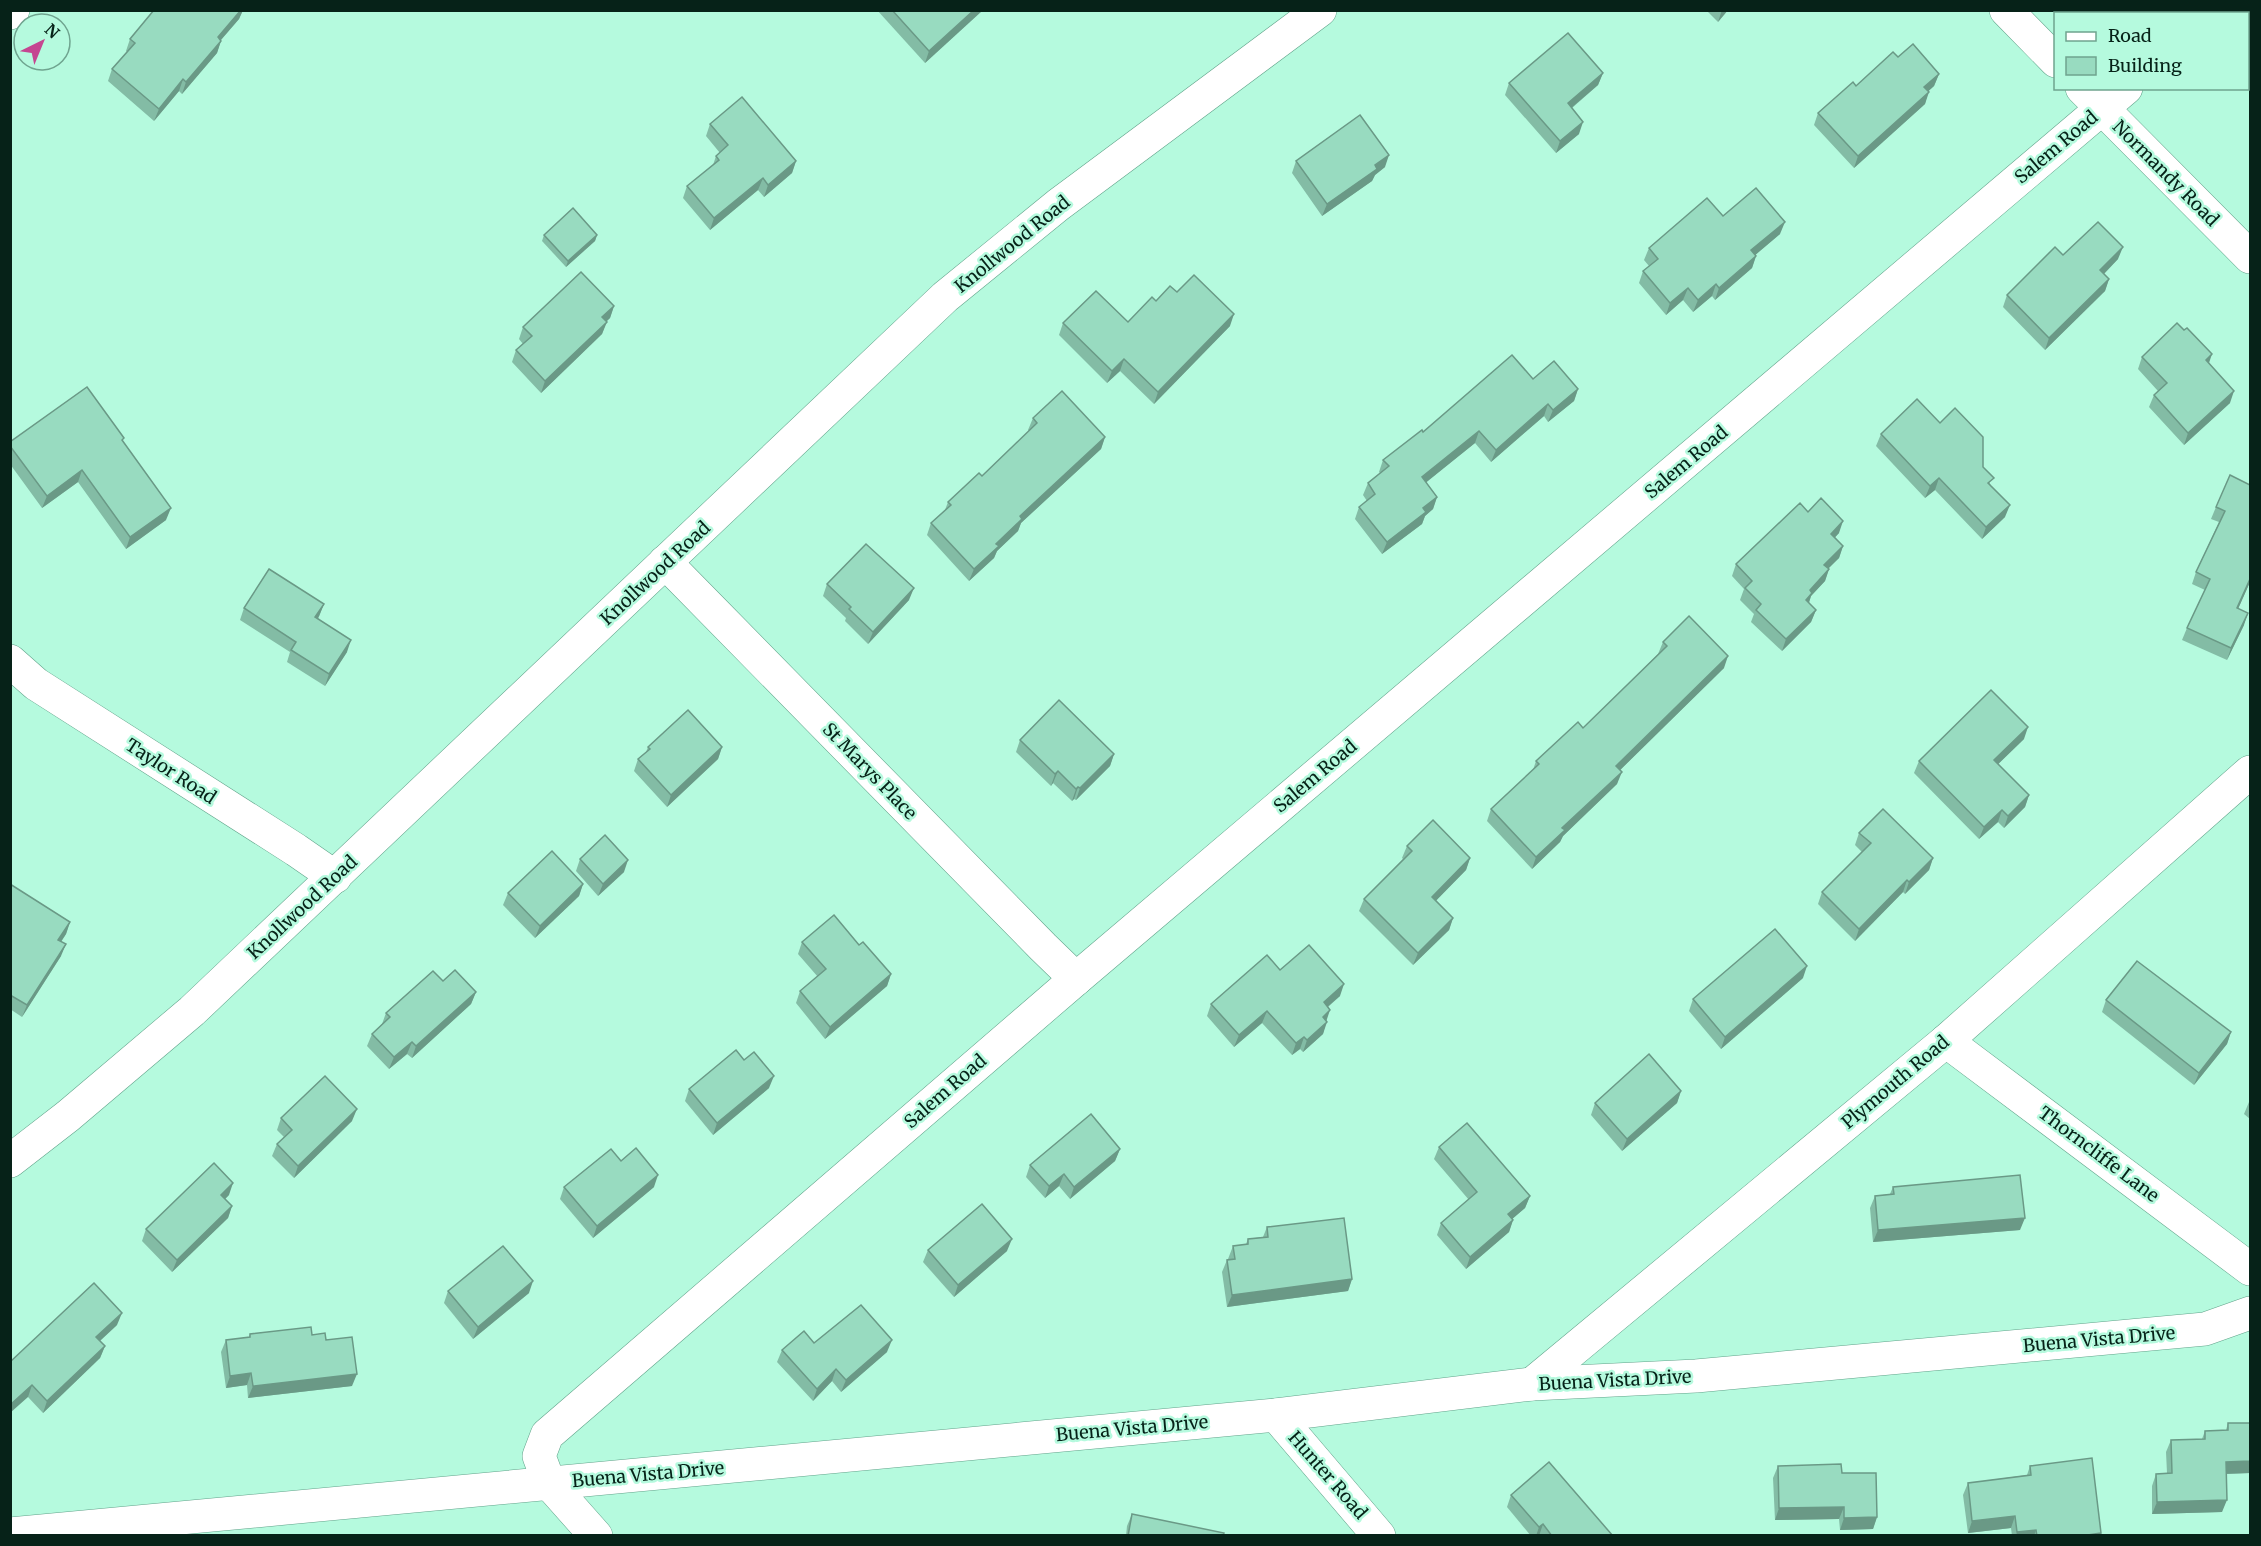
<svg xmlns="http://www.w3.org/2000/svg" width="2261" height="1546" viewBox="0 0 2261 1546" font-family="Merriweather,serif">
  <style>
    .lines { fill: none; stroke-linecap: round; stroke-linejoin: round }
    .street-casing { stroke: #61a38a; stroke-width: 34 }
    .secondary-casing { stroke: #61a38a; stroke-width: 34 }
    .street { stroke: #fff; stroke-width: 33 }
    .secondary { stroke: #fff; stroke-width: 33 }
    .wall { fill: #83bca5 }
    .shaded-wall { fill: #6a9986 }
    .building { fill: #98dbc0; stroke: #6a9986; stroke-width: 1.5 }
    .labels { text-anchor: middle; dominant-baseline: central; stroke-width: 5; stroke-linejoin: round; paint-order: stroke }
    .street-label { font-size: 18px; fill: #062218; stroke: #b5fade }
  </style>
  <rect width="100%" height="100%" fill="#b5fade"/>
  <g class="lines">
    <g class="street-casing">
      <g id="street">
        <polyline points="2006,10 2056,61"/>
        <polyline points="10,13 13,10"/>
        <polyline points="2213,14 2217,10"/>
        <polyline points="2082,88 2250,257"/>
        <polyline points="665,562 1043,947 1076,979"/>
        <polyline points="10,661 36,684 296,850 335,877"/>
        <polyline points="1946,1041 2250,1269"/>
        <polyline points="1532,1384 1946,1041 2250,772"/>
        <polyline points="1276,1415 1379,1536"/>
        <polyline points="10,1534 1276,1415 1532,1384 1696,1376 2205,1329 2250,1313"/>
        <polyline points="596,1536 549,1483 539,1456 547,1435 1076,979 2126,88"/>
      </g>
    </g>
    <g class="secondary-casing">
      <polyline id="secondary" points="10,1161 68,1116 192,1011 945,297 1058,205 1320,10"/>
    </g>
    <use href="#street" class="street"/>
    <use href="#secondary" class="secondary"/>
  </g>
  <g class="wall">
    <polygon points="154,10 243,10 239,19 221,40 217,53 182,94 179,91 154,121 108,81 112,69 127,52 126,51 130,39"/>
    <polygon points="877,10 983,10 925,63"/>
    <polygon points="1706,10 1728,10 1718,22"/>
    <polygon points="1898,57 1939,74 1934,86 1928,91 1925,104 1854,168 1814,125 1818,113 1856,86"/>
    <polygon points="1603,73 1598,85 1572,108 1579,134 1556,153 1505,95 1509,83"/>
    <polygon points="710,124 796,161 792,173 764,197 758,190 710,230 683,198 687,186 713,165 716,156 720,153 706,136"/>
    <polygon points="1296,161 1385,167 1375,175 1372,181 1322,216 1292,173"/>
    <polygon points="1723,216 1780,234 1755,255 1756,256 1752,268 1715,300 1712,296 1693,312 1683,300 1666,315 1639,283 1643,271 1649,266 1644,260 1649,248"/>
    <polygon points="544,235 597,235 595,241 566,267 542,241"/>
    <polygon points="2063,255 2118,259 2104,274 2109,279 2105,291 2045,350 2003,307 2007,295"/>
    <polygon points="1177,292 1230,326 1154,404 1120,371 1107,383 1059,335 1063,323 1128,322 1156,301"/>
    <polygon points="614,306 610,318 606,322 602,334 541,393 512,362 516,350 523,344 519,339 523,327"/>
    <polygon points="2142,357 2209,363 2230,403 2184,445 2149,407 2154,395 2158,391 2138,369"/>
    <polygon points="1533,379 1578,389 1574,401 1548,422 1544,416 1491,462 1475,443 1426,482 1437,497 1433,509 1425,516 1422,524 1382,554 1355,519 1359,507 1367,501 1363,495 1368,483 1380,473 1379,472 1383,460 1423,432"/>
    <polygon points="1033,418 1105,437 1101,449 1021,523 1018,531 997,551 994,558 969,581 927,535 931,523 945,510 948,502 982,476 1029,431 1028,430"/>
    <polygon points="1881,434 1983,467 1991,486 2005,517 1982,539 1935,490 1925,498 1876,446"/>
    <polygon points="123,442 166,520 126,549 78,482 42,508 10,464 10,446"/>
    <polygon points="2230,475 2250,582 2238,609 2244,625 2227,660 2182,640 2187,628 2205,590 2192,584 2196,572 2219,522 2211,519 2216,507"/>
    <polygon points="1808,512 1839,533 1835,537 1843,546 1839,558 1828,568 1829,569 1825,581 1811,596 1809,603 1816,610 1811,622 1782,651 1751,622 1754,614 1740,600 1744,589 1732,576 1736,564"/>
    <polygon points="827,584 909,600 868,644 845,621 846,618 823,596"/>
    <polygon points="324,604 318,619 347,652 325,686 287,662 290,652 240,620 244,608"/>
    <polygon points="1663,642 1724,668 1620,770 1617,784 1563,836 1560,842 1532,869 1487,821 1491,809 1533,770 1536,761 1583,728 1658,654"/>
    <polygon points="2024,739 1998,764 2029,795 2025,807 2004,828 1998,822 1979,839 1914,773 1919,761"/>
    <polygon points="1020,740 1114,754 1110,766 1076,800 1074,799 1072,801 1053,783 1051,786 1016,752"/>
    <polygon points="648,747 722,747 718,759 667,807 634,771 638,759 646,752"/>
    <polygon points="1859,833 1933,858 1929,870 1905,894 1903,892 1855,941 1818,904 1822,892 1862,852 1855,845"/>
    <polygon points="1407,846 1470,858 1466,870 1436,900 1453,918 1449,930 1413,965 1359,911 1364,899 1403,859 1402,858"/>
    <polygon points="580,859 624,872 598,896 576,871"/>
    <polygon points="10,884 70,922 66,934 61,942 61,956 22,1017 10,1009"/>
    <polygon points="583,884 579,896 535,938 503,905 508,893"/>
    <polygon points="802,942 859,945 891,974 887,986 825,1039 796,1003 800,991 818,977 798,954"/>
    <polygon points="1280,970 1340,996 1328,1007 1326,1021 1323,1034 1303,1052 1300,1049 1292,1055 1262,1023 1234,1047 1207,1016 1211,1004"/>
    <polygon points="1803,978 1721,1049 1689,1011 1693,999"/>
    <polygon points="443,981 476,992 471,1004 412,1058 407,1054 389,1069 367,1046 372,1034 382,1024 386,1013"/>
    <polygon points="2106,1000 2231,1032 2227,1044 2194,1085 2102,1012"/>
    <polygon points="744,1060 769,1088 713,1135 685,1101 689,1089"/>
    <polygon points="1681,1091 1677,1103 1622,1151 1591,1115 1595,1103"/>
    <polygon points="2250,1099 2250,1119 2244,1114 2249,1102"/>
    <polygon points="281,1118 352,1121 294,1178 272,1156 277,1144 284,1137 277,1130"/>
    <polygon points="1439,1147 1530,1196 1525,1208 1512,1219 1513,1220 1509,1232 1466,1269 1437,1235 1441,1223 1469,1200 1434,1159"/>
    <polygon points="1120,1149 1115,1161 1070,1199 1059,1186 1045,1198 1026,1177 1030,1165"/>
    <polygon points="621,1161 654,1187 593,1238 560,1199 564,1187"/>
    <polygon points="1893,1187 2020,1230 1873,1242 1870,1208 1875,1196 1890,1194"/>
    <polygon points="229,1195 225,1199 232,1206 228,1218 172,1272 142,1241 146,1229"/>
    <polygon points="1267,1227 1352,1279 1348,1291 1227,1307 1222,1272 1227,1260 1228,1259 1233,1246 1246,1244 1248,1239 1263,1237"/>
    <polygon points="928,1250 1007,1251 954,1297 923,1262"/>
    <polygon points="448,1291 529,1293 473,1339 444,1303"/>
    <polygon points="117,1325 100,1341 105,1346 100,1358 43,1413 28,1397 10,1362"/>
    <polygon points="250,1334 312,1335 326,1340 352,1386 248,1398 247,1385 226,1388 221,1352 226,1340 249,1337"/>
    <polygon points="814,1343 887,1352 841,1392 832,1381 813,1401 777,1362 782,1350"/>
    <polygon points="2228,1423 2250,1423 2250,1473 2226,1474 2222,1512 2152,1514 2152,1486 2156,1474 2167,1473 2166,1452 2171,1440 2202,1439 2205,1431 2226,1430"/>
    <polygon points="1778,1466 1842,1473 1877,1517 1873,1529 1840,1530 1839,1519 1775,1520 1773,1478"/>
    <polygon points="2030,1466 2101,1533 2101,1536 2012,1536 2011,1528 1968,1533 1963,1495 1968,1483 2027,1475"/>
    <polygon points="1511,1495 1613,1536 1531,1536 1507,1507"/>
    <polygon points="1132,1514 1223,1536 1126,1536 1127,1526"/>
  </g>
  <g class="shaded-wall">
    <polygon points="241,10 243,10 239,19 213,49 218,37"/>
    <polygon points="974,10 983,10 925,63 929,51"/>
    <polygon points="1722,10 1728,10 1718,22"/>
    <polygon points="221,41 217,53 182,94 186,82"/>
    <polygon points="1603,73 1598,85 1563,115 1568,103"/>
    <polygon points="1939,74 1934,86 1920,99 1924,87"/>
    <polygon points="183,79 179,91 154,121 159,109"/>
    <polygon points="1929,92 1925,104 1854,168 1858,156"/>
    <polygon points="1583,122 1579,134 1556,153 1560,141"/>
    <polygon points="1389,155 1385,167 1375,175 1372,181 1322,216 1327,204 1375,165"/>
    <polygon points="796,161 792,173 764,197 768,185"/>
    <polygon points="763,178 758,190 710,230 714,218"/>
    <polygon points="1785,222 1780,234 1747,262 1751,250"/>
    <polygon points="597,235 595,241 566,267 568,261"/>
    <polygon points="2123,247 2118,259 2096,282 2100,270"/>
    <polygon points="1756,256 1752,268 1715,300 1719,288"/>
    <polygon points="2109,279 2105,291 2045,350 2049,338"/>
    <polygon points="1716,284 1712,296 1693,312 1698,300"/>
    <polygon points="1688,288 1683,300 1666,315 1670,303"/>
    <polygon points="614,306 610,318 598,329 602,317"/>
    <polygon points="1234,314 1230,326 1154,404 1158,392"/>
    <polygon points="607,322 602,334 541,393 545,381"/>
    <polygon points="2212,354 2208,366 2206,360"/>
    <polygon points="1124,359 1120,371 1107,383 1112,371"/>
    <polygon points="1578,389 1574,401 1548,422 1553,410"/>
    <polygon points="2234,391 2230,403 2184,445 2188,433"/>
    <polygon points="1548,404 1544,416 1491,462 1496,450"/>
    <polygon points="1479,431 1475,443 1418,489 1422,477"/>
    <polygon points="1105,437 1101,449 1021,523 1018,531 997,551 994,558 969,581 974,569 1020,516"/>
    <polygon points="82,470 78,482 42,508 47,496"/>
    <polygon points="1939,478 1935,490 1925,498 1930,486"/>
    <polygon points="1437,497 1433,509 1425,516 1422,524 1382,554 1387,542 1423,508"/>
    <polygon points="2010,505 2005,517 1982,539 1986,527"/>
    <polygon points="171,508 166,520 126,549 130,537"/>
    <polygon points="1843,521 1839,533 1827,546 1831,534"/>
    <polygon points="1843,546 1839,558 1820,577 1824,565"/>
    <polygon points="1829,569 1825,581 1811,596 1808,605 1801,612 1810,590"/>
    <polygon points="2250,579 2250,582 2233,620 2237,608"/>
    <polygon points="914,588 909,600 868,644 873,632"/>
    <polygon points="324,604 319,616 311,629 315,617"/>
    <polygon points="1816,610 1811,622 1782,651 1786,639"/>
    <polygon points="2248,613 2244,625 2227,660 2231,648"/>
    <polygon points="351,640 347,652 325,686 329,674"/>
    <polygon points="1728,656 1724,668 1612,778 1616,766"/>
    <polygon points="2028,727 2024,739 1990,772 1994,760"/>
    <polygon points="722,747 718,759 667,807 671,795"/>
    <polygon points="1114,754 1110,766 1076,800 1080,788"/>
    <polygon points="1058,771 1053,783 1051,786 1055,774"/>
    <polygon points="1622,772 1617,784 1563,836 1560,842 1532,869 1536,857 1562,828"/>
    <polygon points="1078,787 1074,799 1072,801 1076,789"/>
    <polygon points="2029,795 2025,807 2004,828 2008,816"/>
    <polygon points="2002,810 1998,822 1979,839 1984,827"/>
    <polygon points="1470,858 1466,870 1428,909 1432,897"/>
    <polygon points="1933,858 1929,870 1905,894 1909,882"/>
    <polygon points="628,860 624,872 598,896 603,884"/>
    <polygon points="1907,880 1903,892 1855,941 1859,929"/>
    <polygon points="583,884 579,896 535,938 540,926"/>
    <polygon points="1453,918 1449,930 1413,965 1418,953"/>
    <polygon points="70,922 66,934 54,952 58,940"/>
    <polygon points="66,944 61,956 22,1017 27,1005"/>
    <polygon points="1807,966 1803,978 1721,1049 1725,1037"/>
    <polygon points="891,974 887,986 825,1039 830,1027"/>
    <polygon points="1344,984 1340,996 1319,1014 1324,1002"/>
    <polygon points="476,992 471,1004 412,1058 416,1046"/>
    <polygon points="1330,1010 1326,1022 1323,1017"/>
    <polygon points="1267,1011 1262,1023 1234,1047 1239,1035"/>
    <polygon points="1327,1022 1323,1034 1303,1052 1307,1040"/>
    <polygon points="2231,1032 2227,1044 2194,1085 2199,1073"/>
    <polygon points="1304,1037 1300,1049 1292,1055 1296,1043"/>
    <polygon points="412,1042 407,1054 389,1069 394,1057"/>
    <polygon points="774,1076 769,1088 713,1135 717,1123"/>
    <polygon points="1681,1091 1677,1103 1622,1151 1627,1139"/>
    <polygon points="357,1109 352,1121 294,1178 298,1166"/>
    <polygon points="1120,1149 1115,1161 1070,1199 1074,1187"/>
    <polygon points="1064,1174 1059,1186 1045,1198 1049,1186"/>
    <polygon points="658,1175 654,1187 593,1238 597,1226"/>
    <polygon points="233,1183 229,1195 217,1207 221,1195"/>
    <polygon points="1530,1196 1525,1208 1504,1226 1508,1214"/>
    <polygon points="232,1206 228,1218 172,1272 177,1260"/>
    <polygon points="2025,1218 2020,1230 1873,1242 1878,1230"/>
    <polygon points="1513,1220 1509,1232 1466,1269 1470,1257"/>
    <polygon points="1012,1239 1007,1251 954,1297 958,1285"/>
    <polygon points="1352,1279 1348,1291 1227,1307 1232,1295"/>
    <polygon points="533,1281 529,1293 473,1339 478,1327"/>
    <polygon points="122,1313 117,1325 91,1349 96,1337"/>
    <polygon points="892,1340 887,1352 841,1392 846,1380"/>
    <polygon points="105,1346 100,1358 43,1413 47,1401"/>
    <polygon points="836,1369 832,1381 813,1401 817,1389"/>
    <polygon points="251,1373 247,1385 226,1388 230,1376"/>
    <polygon points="357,1374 352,1386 248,1398 253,1386"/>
    <polygon points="32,1385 28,1397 10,1413 10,1405"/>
    <polygon points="2250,1461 2250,1473 2221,1474 2226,1462"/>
    <polygon points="2227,1500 2222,1512 2152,1514 2157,1502"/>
    <polygon points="1844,1507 1839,1519 1775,1520 1779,1508"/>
    <polygon points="2015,1516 2011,1528 1968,1533 1972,1521"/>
    <polygon points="1877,1517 1873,1529 1840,1530 1844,1518"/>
    <polygon points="1543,1524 1539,1536 1536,1536 1539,1527"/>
    <polygon points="2036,1530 2034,1536 2016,1536 2017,1532"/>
    <polygon points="2101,1533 2101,1536 2081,1536"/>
  </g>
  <g class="building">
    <polygon points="154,10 241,10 218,37 221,41 186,82 183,79 159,109 112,69 135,43 130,39"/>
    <polygon points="892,10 974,10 929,51"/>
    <polygon points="1568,33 1603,73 1568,103 1583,122 1560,141 1509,83"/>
    <polygon points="1913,44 1939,74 1924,87 1929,92 1858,156 1818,113 1853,82 1856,86 1893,52 1898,57"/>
    <polygon points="742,97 796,161 768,185 763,178 714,218 687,186 719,160 716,156 728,145 710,124"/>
    <polygon points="1360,115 1389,155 1375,165 1377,169 1327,204 1296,161"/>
    <polygon points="1756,188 1785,222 1751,250 1756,256 1719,288 1716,284 1698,300 1688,288 1670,303 1643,271 1658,259 1649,248 1707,198 1723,216"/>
    <polygon points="573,208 597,235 568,261 544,235"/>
    <polygon points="2098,222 2123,247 2100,270 2109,279 2049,338 2007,295 2055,247 2063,255"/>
    <polygon points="581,272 614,306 602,317 607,322 545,381 516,350 532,336 523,327"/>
    <polygon points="1194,275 1234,314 1158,392 1124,359 1112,371 1063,323 1096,291 1128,322 1152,297 1156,301 1170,286 1177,292"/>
    <polygon points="2177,323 2184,330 2187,328 2212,354 2206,360 2234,391 2188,433 2154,395 2167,383 2142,357"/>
    <polygon points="1512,355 1533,379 1554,361 1578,389 1553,410 1548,404 1496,450 1479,431 1422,477 1437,497 1423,508 1426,512 1387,542 1359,507 1375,494 1368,483 1389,466 1383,460 1422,430 1423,432"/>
    <polygon points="87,387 124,438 122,440 171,508 130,537 82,470 47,496 10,446 10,442"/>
    <polygon points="1062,391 1105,437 1020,516 1022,519 996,544 999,546 974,569 931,523 951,505 948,502 979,473 982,476 1037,423 1033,418"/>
    <polygon points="1917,399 1940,423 1955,408 1983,437 1983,467 1994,478 1988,483 2010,505 1986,527 1939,478 1930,486 1881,434"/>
    <polygon points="2230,475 2250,485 2250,579 2237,608 2248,613 2231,648 2187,628 2210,579 2196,572 2225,511 2216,507"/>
    <polygon points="1821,498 1843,521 1831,534 1843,546 1824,565 1829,569 1810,590 1812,593 1806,600 1816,610 1786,639 1756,610 1761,604 1745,588 1752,581 1736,564 1800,503 1808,512"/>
    <polygon points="866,544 914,588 873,632 849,609 851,607 827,584"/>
    <polygon points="269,569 324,604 315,617 351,640 329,674 291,650 296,642 244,608"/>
    <polygon points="1689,616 1728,656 1616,766 1622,772 1562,828 1565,830 1536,857 1491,809 1539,764 1536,761 1578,722 1583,728 1667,646 1663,642"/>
    <polygon points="1991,690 2028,727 1994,760 2029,795 2008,816 2002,810 1984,827 1919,761"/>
    <polygon points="1059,700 1114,754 1080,788 1078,787 1076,789 1058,771 1055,774 1020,740"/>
    <polygon points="688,710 722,747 671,795 638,759 650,749 648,747"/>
    <polygon points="1883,809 1933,858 1909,882 1907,880 1859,929 1822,892 1871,843 1859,833"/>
    <polygon points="1433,820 1470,858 1432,897 1453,918 1418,953 1364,899 1412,851 1407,846"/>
    <polygon points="605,835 628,860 603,884 580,859"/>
    <polygon points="552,851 583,884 540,926 508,893"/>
    <polygon points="10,884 70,922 58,940 66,944 27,1005 10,995"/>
    <polygon points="834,915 859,945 863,942 891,974 830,1027 800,991 826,969 802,942"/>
    <polygon points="1775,929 1807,966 1725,1037 1693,999"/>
    <polygon points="1309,945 1344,984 1324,1002 1330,1010 1323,1017 1327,1022 1307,1040 1304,1037 1296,1043 1267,1011 1239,1035 1211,1004 1267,955 1280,970"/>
    <polygon points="2137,961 2231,1032 2199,1073 2106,1000"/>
    <polygon points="455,970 476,992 416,1046 412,1042 394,1057 372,1034 390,1017 386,1013 433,971 443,981"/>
    <polygon points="736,1050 744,1060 754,1052 774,1076 717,1123 689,1089"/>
    <polygon points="1649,1054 1681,1091 1627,1139 1595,1103"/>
    <polygon points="325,1076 357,1109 298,1166 277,1144 292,1130 281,1118"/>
    <polygon points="1091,1114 1120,1149 1074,1187 1064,1174 1049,1186 1030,1165"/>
    <polygon points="1467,1123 1530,1196 1508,1214 1513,1220 1470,1257 1441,1223 1477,1192 1439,1147"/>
    <polygon points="636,1148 658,1175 597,1226 564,1187 611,1149 621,1161"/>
    <polygon points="214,1163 233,1183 221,1195 232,1206 177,1260 146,1229"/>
    <polygon points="2020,1175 2025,1218 1878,1230 1875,1196 1894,1194 1893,1187"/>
    <polygon points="982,1204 1012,1239 958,1285 928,1250"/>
    <polygon points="1344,1218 1352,1279 1232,1295 1227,1260 1235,1259 1233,1246 1248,1244 1248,1239 1268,1237 1267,1227"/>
    <polygon points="503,1246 533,1281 478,1327 448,1291"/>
    <polygon points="94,1283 122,1313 96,1337 105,1346 47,1401 32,1385 10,1405 10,1362"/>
    <polygon points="861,1305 892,1340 846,1380 836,1369 817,1389 782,1350 804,1331 814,1343"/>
    <polygon points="311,1327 312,1335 325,1333 326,1340 352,1337 357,1374 253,1386 251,1373 230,1376 226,1340 250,1337 250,1334"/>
    <polygon points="2228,1423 2250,1423 2250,1461 2226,1462 2227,1500 2157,1502 2156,1474 2172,1473 2171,1440 2205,1439 2205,1431 2228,1430"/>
    <polygon points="2092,1458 2101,1533 2081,1536 2037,1536 2036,1530 2017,1532 2015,1516 1972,1521 1968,1483 2031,1475 2030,1466"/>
    <polygon points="1549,1462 1613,1536 1552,1536 1543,1524 1539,1527 1511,1495"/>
    <polygon points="1841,1464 1842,1473 1876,1473 1877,1517 1844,1518 1844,1507 1779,1508 1778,1466"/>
    <polygon points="1132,1514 1224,1533 1223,1536 1128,1536"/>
  </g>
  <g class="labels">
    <g class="street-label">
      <text transform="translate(2056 147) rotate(-40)">Salem Road</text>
      <text transform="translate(2166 173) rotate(45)">Normandy Road</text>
      <text transform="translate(1012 244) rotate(-39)">Knollwood Road</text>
      <text transform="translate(1686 462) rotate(-40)">Salem Road</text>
      <text transform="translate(655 573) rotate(-43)">Knollwood Road</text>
      <text transform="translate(171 771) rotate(33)">Taylor Road</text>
      <text transform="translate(870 771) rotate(46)">St Marys Place</text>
      <text transform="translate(1315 776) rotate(-40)">Salem Road</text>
      <text transform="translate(302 907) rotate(-43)">Knollwood Road</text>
      <text transform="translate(1895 1082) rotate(-40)">Plymouth Road</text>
      <text transform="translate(945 1091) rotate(-41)">Salem Road</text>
      <text transform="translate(2099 1154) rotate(37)">Thorncliffe Lane</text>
      <text transform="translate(2099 1339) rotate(-5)">Buena Vista Drive</text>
      <text transform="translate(1615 1380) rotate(-3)">Buena Vista Drive</text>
      <text transform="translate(1132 1428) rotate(-5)">Buena Vista Drive</text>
      <text transform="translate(648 1474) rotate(-5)">Buena Vista Drive</text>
      <text transform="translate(1328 1475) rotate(49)">Hunter Road</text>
    </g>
  </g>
  <rect width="2261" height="1546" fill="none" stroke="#062218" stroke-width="24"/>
  <rect x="2054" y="12" width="195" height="78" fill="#b5fade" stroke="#6fa48f" stroke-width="1.5"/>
  <rect x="2066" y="32" width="30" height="9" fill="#ffffff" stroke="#6fa48f" stroke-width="1.5"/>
  <text x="2108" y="42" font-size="18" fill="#062218">Road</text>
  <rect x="2066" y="57" width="30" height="18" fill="#98dbc0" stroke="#6fa48f" stroke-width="1.5"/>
  <text x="2108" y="72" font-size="18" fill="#062218">Building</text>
  <g transform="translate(42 42) rotate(43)"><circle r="28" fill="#b5fade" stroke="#6fa48f" stroke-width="1.5"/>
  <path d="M0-4.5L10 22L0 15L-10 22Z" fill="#c54691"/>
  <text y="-9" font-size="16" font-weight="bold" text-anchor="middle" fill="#062218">N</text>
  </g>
</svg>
